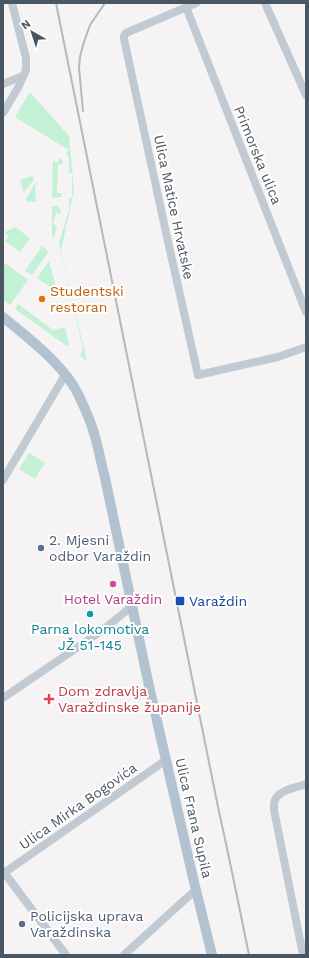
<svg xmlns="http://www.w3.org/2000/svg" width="309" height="958" viewBox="0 0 309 958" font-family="'Work Sans',sans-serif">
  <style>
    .green { fill: #c3f1d5 }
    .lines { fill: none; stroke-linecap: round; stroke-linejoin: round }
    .minor { stroke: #c1cad2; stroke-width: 8 }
    .major { stroke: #b3c2d1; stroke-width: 10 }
    .rail { stroke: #b5b8bd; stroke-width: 2 }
    .food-dot { fill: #e8710a; stroke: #fff; stroke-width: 1.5 }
    .service-dot { fill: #5c6f8a; stroke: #fff; stroke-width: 1.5 }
    .hotel-dot { fill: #d1479c; stroke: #fff; stroke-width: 1.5 }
    .transit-dot { fill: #1a4fb4; stroke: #fff; stroke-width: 1.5 }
    .culture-dot { fill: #0f9aa8; stroke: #fff; stroke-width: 1.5 }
    .health-dot { fill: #e0444e; stroke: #fff; stroke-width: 1.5 }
    .labels { text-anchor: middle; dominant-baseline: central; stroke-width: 4; stroke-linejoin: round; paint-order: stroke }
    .street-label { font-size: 14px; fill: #4a5661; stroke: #fff }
    .food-label { font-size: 14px; fill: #c56008; stroke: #fff; text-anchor: start }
    .service-label { font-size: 14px; fill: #4e5e75; stroke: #fff; text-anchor: start }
    .hotel-label { font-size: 14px; fill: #b23c85; stroke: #fff }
    .transit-label { font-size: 14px; fill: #164399; stroke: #fff; text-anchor: start }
    .culture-label { font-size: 14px; fill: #0d838f; stroke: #fff }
    .health-label { font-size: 14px; fill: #be3a42; stroke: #fff; text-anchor: start }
  </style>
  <rect width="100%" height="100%" fill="#f5f3f3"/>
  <g class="green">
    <polygon points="30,92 69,136 74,190 61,251 87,361 80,356 83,348 59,243 69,210 69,198 72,198 72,173 69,173 69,158 66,154 69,150 15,117"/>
    <polygon points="60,158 62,160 63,164 58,164 57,193 63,193 60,197 52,198 53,160 57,163"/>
    <polygon points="32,176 34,179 24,193 20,180"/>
    <polygon points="35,183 36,202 27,202 26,199"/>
    <polygon points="52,206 58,206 61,211 61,214 56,213 53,224 57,226 54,238 52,237"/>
    <polygon points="15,227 30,238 20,252 5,241 9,236 6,234 6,233 5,232"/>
    <polygon points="42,246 47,250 48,253 32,275 25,271"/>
    <polygon points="49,261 57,292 37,278"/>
    <polygon points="3,262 28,280 10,305 3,300"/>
    <polygon points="18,304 53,330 65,327 69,344 67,346 15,309"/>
    <polygon points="29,453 45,463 35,479 19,469"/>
  </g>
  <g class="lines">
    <g class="minor">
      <polyline points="196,3 126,33 124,36 124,39 167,237 198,375 278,357 306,347"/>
      <polyline points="265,3 306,95"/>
      <polyline points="186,7 306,312"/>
      <polyline points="3,84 23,76"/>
      <polyline points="3,113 19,86 26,70 26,58 12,3"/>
      <polyline points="3,480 65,375"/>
      <path d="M 100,632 C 114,630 126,627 138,634"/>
      <polyline points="3,698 100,632 125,612 129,608 131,603"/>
      <polyline points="3,871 66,955"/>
      <polyline points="4,873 166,760"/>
      <polyline points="124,955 191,894 197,892"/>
      <path d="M 303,955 L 274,810 C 274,808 274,805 274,803 C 276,790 296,788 306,784"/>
    </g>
    <path class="major" d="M 3,317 C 28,338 55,358 73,385 C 80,396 85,409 90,421 C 97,439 100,459 105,478 L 149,686 L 194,882 L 212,955"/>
    <g class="rail">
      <path d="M 56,3 L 218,807 C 229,856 239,906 249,955"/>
      <polyline points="83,111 79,67 80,57 83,45 90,25 105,3"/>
    </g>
  </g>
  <circle class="food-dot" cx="42" cy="299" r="4"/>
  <g class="service-dot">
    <circle cx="41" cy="548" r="4"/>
    <circle cx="22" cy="924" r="4"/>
  </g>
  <circle class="hotel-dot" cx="113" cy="584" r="4"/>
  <rect class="transit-dot" x="175" y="596" width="10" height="10" rx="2"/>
  <circle class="culture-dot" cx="90" cy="614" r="4"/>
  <path class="health-dot" d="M47 693h4v4h4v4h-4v4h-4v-4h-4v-4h4z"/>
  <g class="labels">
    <g class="street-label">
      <text transform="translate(258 155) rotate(68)">Primorska ulica</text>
      <text transform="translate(174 207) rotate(78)">Ulica Matice Hrvatske</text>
      <text transform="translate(78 806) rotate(-35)">Ulica Mirka Bogovića</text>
      <text transform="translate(194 818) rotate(77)">Ulica Frana Supila</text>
    </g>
    <g class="food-label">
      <text x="50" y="291">Studentski<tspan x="50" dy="16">restoran</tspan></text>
    </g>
    <g class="service-label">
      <text x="49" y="540">2. Mjesni<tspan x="49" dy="16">odbor Varaždin</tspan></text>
      <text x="30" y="916">Policijska uprava<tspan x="30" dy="16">Varaždinska</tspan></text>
    </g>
    <g class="hotel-label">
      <text x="113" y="599">Hotel Varaždin</text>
    </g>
    <g class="transit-label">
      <text x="189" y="601">Varaždin</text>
    </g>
    <g class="culture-label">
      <text x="90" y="629">Parna lokomotiva<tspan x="90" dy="16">JŽ 51-145</tspan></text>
    </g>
    <g class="health-label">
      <text x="58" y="691">Dom zdravlja<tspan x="58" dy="16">Varaždinske županije</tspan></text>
    </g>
  </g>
  <rect width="309" height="958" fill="none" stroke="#4a5661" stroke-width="8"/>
  <g transform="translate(32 32) rotate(321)" stroke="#ffffff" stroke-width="3" paint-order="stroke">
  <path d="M0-3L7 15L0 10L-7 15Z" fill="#4a5661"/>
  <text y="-6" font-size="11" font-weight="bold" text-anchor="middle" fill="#4a5661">N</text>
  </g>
</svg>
